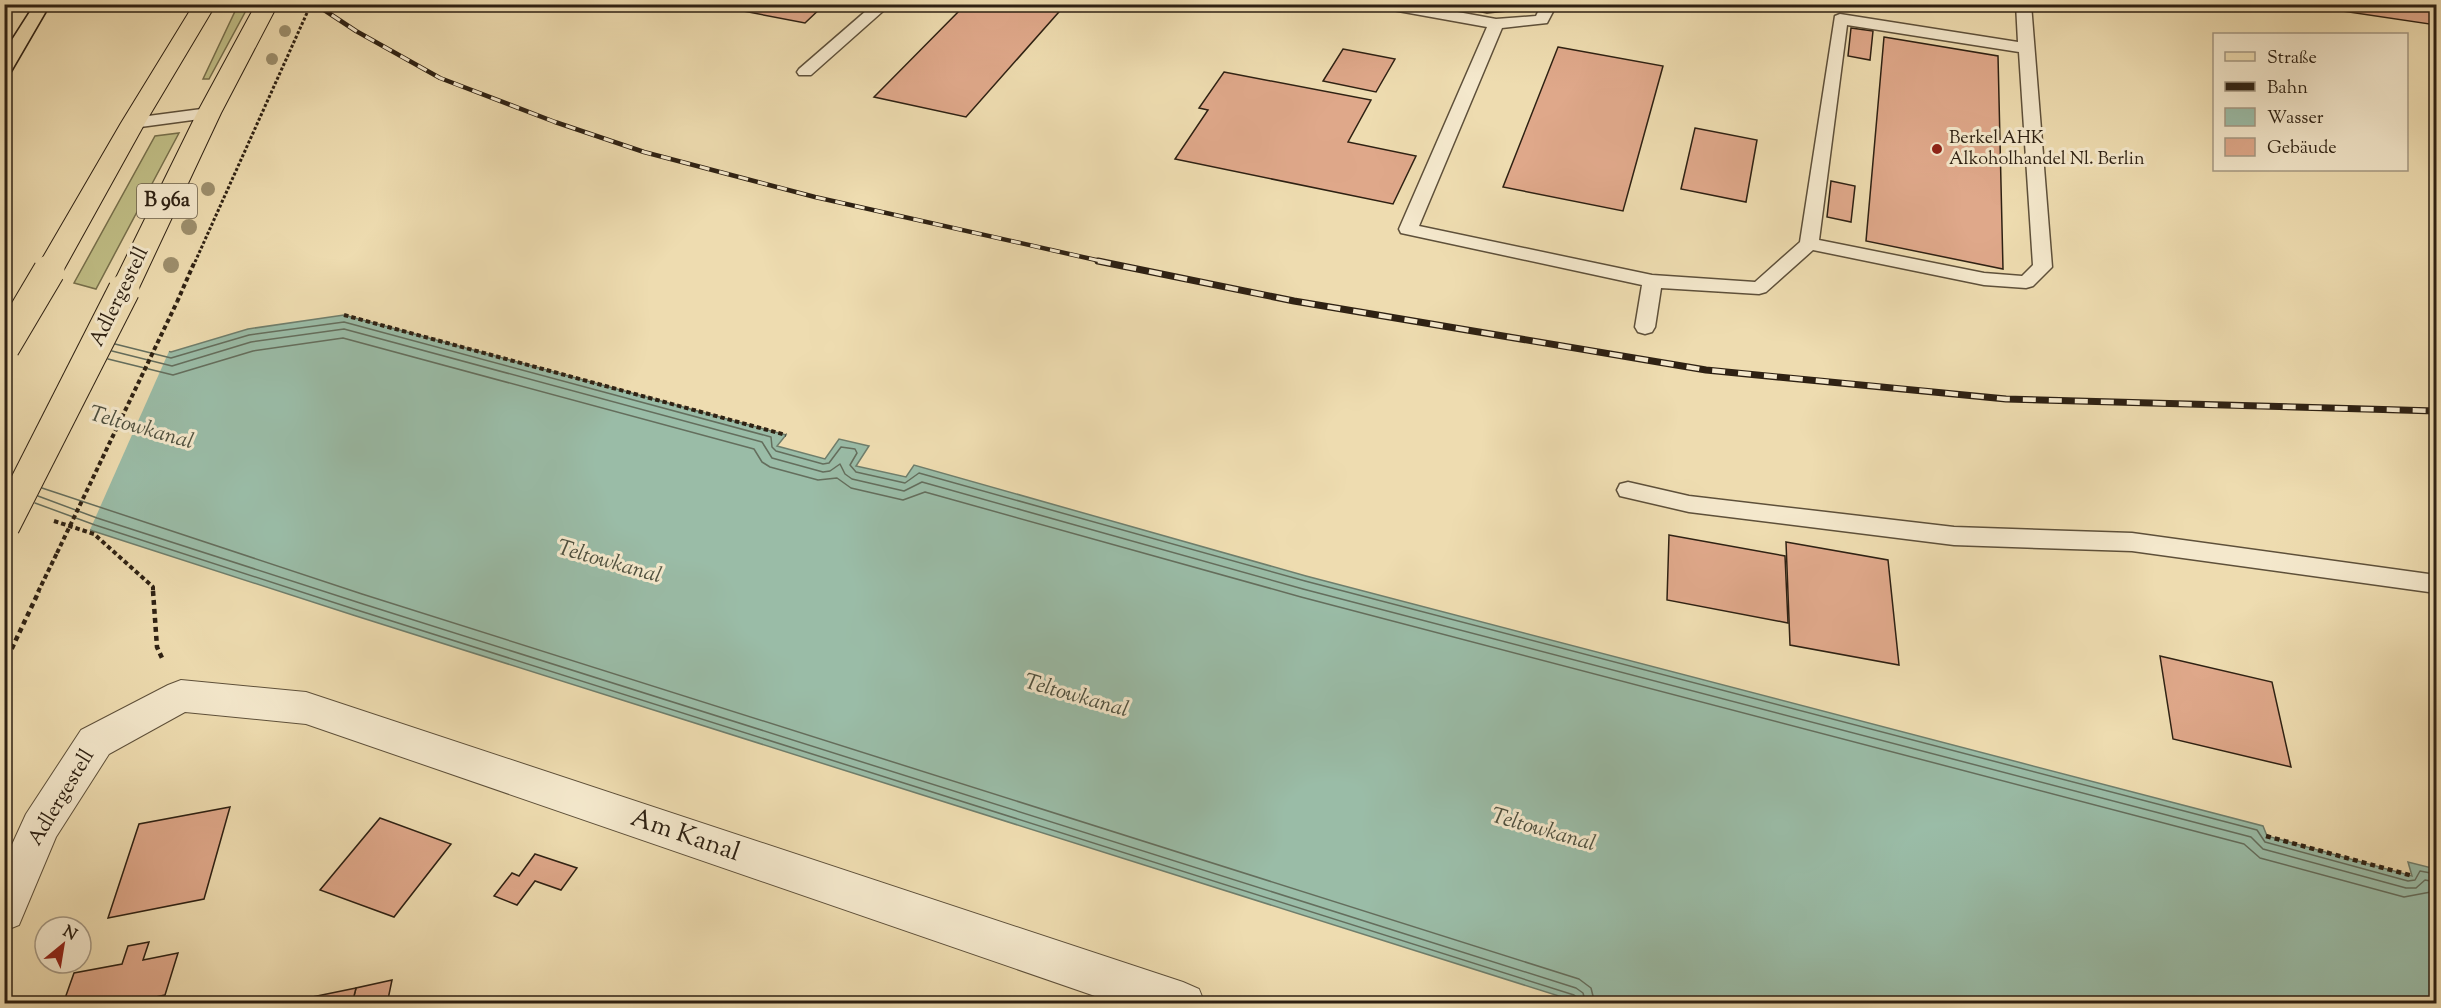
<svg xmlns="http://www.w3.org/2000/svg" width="2441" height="1008" viewBox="0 0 2441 1008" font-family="'Sorts Mill Goudy',serif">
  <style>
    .green { fill: #c0be86; stroke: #77704c; stroke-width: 1.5 }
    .water { fill: #9abca7; stroke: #6f7e6c; stroke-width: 1.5 }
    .pier { fill: #eedcb0 }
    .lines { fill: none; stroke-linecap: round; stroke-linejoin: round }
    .shore { stroke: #646e5d; stroke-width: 1.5 }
    .building { fill: #dfa88a; stroke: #2e2113; stroke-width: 1.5 }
    .service-casing { stroke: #5e503a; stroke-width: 3 }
    .minor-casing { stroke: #5e503a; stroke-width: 2 }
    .primary-casing { stroke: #2e2113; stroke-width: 2 }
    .path-far2 { stroke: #2e2113; stroke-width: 3; stroke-dasharray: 3 2; stroke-linecap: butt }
    .path-far1 { stroke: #2e2113; stroke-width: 4; stroke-dasharray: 4.5 3; stroke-linecap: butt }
    .path { stroke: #2e2113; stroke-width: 4.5; stroke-dasharray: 5 4; stroke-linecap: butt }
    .service { fill: #f4e8cc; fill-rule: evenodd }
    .minor { fill: #f4e8cc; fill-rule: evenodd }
    .primary { fill: #eedcb0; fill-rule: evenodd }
    .tram { stroke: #2e2113; stroke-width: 1.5 }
    .rail-far1-casing { stroke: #2e2113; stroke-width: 4.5 }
    .rail-casing { stroke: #2e2113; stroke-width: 7 }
    .rail-far1 { stroke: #f4e8cc; stroke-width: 3; stroke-dasharray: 10; stroke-linecap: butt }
    .rail { stroke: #f4e8cc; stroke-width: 4.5; stroke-dasharray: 13; stroke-linecap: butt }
    .primary-bridge-casing { stroke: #2e2113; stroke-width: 33; stroke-linecap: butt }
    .path-bridge { stroke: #2e2113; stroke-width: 4; stroke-dasharray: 4.5 3; stroke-linecap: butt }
    .primary-bridge { stroke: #eedcb0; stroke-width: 31 }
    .tree { fill: #9d8f6d }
    .poi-dot { fill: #8f2418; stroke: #f4e8cc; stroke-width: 2 }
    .labels { text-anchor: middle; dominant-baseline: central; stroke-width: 6; stroke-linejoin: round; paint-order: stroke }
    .far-poi-label { font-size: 18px; fill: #2e2113; stroke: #f4e8cc; text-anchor: start }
    .shield { fill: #f4e8cc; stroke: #695d4a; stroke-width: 1.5 }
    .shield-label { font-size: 20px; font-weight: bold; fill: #2e2113 }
    .street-label { font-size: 21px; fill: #2e2113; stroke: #f4e8cc }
    .water-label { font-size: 22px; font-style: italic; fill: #4e503f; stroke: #f4e8cc }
    .near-street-label { font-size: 26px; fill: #2e2113; stroke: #f4e8cc }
  </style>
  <rect width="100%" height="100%" fill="#eedcb0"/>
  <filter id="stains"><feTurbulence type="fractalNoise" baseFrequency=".00333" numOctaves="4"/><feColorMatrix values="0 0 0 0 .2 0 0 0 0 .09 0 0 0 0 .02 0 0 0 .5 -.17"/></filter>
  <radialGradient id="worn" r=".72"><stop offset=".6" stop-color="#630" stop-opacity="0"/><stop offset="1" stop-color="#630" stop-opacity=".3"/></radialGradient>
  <g class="green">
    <polygon points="238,5 249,5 209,79 203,79"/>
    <polygon points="179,133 96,289 74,283 155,136"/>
  </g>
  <polygon class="water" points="4,309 171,352 248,329 344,315 786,435 777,446 825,459 839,439 869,446 856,466 906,477 914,465 1306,576 2263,826 2267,836 2412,876 2408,862 2436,869 2436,1003 1581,1003 356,616 93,531 5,498"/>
  <polygon class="pier" points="4,306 170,349 89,532 4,502"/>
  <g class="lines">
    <g class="shore">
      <polyline points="115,344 171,358 249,335 344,322 771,437 772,447 776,451 823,464 829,463 841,447 855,449 857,453 850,465 856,472 905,483 919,473 1305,581 2257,830 2265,842 2408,881 2415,880 2420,871 2436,874"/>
      <polyline points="112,351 172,366 251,342 344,329 762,442 772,458 823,472 830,471 840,464 845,474 852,479 904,491 922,482 1303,589 2251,837 2263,849 2406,888 2416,888 2425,880 2436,882"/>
      <polyline points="108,359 173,375 253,351 343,338 754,449 762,462 770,467 818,480 837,478 851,488 903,500 925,492 1301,597 2244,844 2260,858 2404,897 2436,891"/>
      <polyline points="42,488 362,594 1579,979 1591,988 1595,1004"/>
      <polyline points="38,496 97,518 360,603 1576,988 1583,993 1586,1004"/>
      <polyline points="35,503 95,525 357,610 1574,995 1578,998 1579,1004"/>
    </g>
  </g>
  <g class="building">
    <polygon points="707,4 825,4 805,23"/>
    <polygon points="966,4 1066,4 966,117 874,97"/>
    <polygon points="1437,4 1523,4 1508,11 1487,13"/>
    <polygon points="2295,4 2436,4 2436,25"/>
    <polygon points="1851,28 1873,31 1870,60 1848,56"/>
    <polygon points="1884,37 1998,56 2003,269 1866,241"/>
    <polygon points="1558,47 1663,66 1623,211 1503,187"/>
    <polygon points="1343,49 1395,59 1376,92 1323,81"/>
    <polygon points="1224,72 1371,100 1348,142 1416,156 1393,204 1175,159 1208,110 1199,108"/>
    <polygon points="1695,128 1757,140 1746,202 1681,189"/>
    <polygon points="1831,181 1855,186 1851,222 1827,217"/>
    <polygon points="1669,535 1785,556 1788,623 1667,600"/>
    <polygon points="1786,542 1888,560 1899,665 1790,645"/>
    <polygon points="2160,656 2272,682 2291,767 2173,739"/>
    <polygon points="230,807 204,899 108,918 139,824"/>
    <polygon points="380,818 451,844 394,917 320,890"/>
    <polygon points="535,854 577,868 561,890 535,881 517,905 494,896 512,873 519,876"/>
    <polygon points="149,942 143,960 178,953 165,995 122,1004 63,1004 74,973 122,964 128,946"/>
    <polygon points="392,980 387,1004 352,1004 356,988"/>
    <polygon points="356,988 352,1004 278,1004"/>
  </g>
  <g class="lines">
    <g class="service-casing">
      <g id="service">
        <polygon points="874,4 891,4 811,75 799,75 797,72 799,69"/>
        <path d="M 1380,4 L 1414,4 L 1496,19 L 1536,16 L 1542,4 L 1557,4 L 1547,23 L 1502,28 L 1419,226 L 1652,275 L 1755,282 L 1800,242 L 1835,16 L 1840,14 L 2018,42 L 2016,4 L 2031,4 L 2052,267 L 2033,286 L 2026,288 L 1984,285 L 1813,250 L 1766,292 L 1759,294 L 1661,288 L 1655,327 L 1652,332 L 1645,334 L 1638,332 L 1635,327 L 1642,285 L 1401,233 L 1399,229 L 1487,27 L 1387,9 ZM 1847,25 L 2019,52 L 2033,265 L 2022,276 L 1984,273 L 1819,240 Z"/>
        <polygon points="209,108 217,113 215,117 133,128 125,123 133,118"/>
        <polygon points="1628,482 1689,496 1954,527 2132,533 2436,575 2436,593 2132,551 1954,545 1689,512 1620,496 1617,490 1620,484"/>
      </g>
    </g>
    <g class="minor-casing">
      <polygon id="minor" points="181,680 306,692 1183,982 1199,989 1205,1004 1118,1004 306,724 185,712 109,754 56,837 19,925 4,931 4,862 26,814 81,730 168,685"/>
    </g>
    <g class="primary-casing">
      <g id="primary">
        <polygon points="194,4 216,4 145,123 63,271 59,277 49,280 39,277 35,271 121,123"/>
        <polygon points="256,4 278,4 221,113 138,290 134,296 124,299 114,296 110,290 197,113"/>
      </g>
    </g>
    <polyline class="path-far2" points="195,262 311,4"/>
    <g class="path-far1">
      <polyline points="177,302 195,261"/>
      <polyline points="344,315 786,435"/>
      <polyline points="54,521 94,534 153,587 153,592"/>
      <polyline points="38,592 57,553"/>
    </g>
    <g class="path">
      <polyline points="153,591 157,647 162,658"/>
      <polyline points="4,665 39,591"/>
      <polyline points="2266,836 2413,876"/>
    </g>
    <use href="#service" class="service"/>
    <use href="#minor" class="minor"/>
    <use href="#primary" class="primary"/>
    <g class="tram">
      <polyline points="4,51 34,4"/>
      <polyline points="4,85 51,4"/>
    </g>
    <g class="rail-far1-casing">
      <polyline id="rail-far1" points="315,4 356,31 440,78 555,122 644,152 815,197 1105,262"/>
    </g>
    <g class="rail-casing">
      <polyline id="rail" points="1098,261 1294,301 1706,370 2006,399 2436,411"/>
    </g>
    <use href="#rail-far1" class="rail-far1"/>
    <use href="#rail" class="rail"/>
    <g class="primary-bridge-casing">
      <g id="primary-bridge">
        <polyline points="4,347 49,271"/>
        <polyline points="4,526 124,290"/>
      </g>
    </g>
    <polyline class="path-bridge" points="57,553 177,302"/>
    <use href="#primary-bridge" class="primary-bridge"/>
  </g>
  <g class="tree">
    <circle cx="285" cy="31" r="6"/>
    <circle cx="272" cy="59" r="6"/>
    <circle cx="208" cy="189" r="7"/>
    <circle cx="189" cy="227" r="8"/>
    <circle cx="171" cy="265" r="8"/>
  </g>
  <circle class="poi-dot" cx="1937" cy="149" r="6"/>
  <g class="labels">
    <g class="far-poi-label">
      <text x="1949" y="139">Berkel AHK<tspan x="1949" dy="21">Alkoholhandel Nl. Berlin</tspan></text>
    </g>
    <rect class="shield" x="137" y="184" width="60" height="34" rx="4.5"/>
    <g class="shield-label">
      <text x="167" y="201">B 96a</text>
    </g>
    <g class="street-label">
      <text transform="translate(120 297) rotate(-64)">Adlergestell</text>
      <text transform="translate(62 798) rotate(-59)">Adlergestell</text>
    </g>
    <g class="water-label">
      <text transform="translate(141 429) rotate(16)">Teltowkanal</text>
      <text transform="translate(609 563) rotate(16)">Teltowkanal</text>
      <text transform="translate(1076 697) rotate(16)">Teltowkanal</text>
      <text transform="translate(1543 831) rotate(16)">Teltowkanal</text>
    </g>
    <g class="near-street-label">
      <text transform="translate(685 836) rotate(19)">Am Kanal</text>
    </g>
  </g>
  <rect width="2441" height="1008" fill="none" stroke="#eedcb0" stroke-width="24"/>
  <rect x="6" y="6" width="2429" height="996" fill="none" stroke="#2e2113" stroke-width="3"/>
  <rect x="12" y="12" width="2417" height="984" fill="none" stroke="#2e2113" stroke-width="1.5"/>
  <rect x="2213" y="33" width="195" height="138" fill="#f4e8cc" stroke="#a59882" stroke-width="1.5"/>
  <rect x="2225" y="52" width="30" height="9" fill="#eedcb0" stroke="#a59882" stroke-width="1.5"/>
  <text x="2267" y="63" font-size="18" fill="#2e2113">Straße</text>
  <rect x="2225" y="82" width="30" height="9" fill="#2e2113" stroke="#a59882" stroke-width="1.5"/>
  <text x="2267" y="93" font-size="18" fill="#2e2113">Bahn</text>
  <rect x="2225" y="108" width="30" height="18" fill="#9abca7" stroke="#a59882" stroke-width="1.5"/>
  <text x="2267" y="123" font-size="18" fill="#2e2113">Wasser</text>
  <rect x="2225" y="138" width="30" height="18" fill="#dfa88a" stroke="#a59882" stroke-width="1.5"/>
  <text x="2267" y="153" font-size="18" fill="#2e2113">Gebäude</text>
  <g transform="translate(63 945) rotate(30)"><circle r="28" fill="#f4e8cc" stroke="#a59882" stroke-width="1.5"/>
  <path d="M0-4.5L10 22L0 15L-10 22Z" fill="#8f2418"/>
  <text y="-9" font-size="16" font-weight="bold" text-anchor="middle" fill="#2e2113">N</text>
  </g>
  <rect width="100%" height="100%" filter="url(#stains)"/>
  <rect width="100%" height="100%" fill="url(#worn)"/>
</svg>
